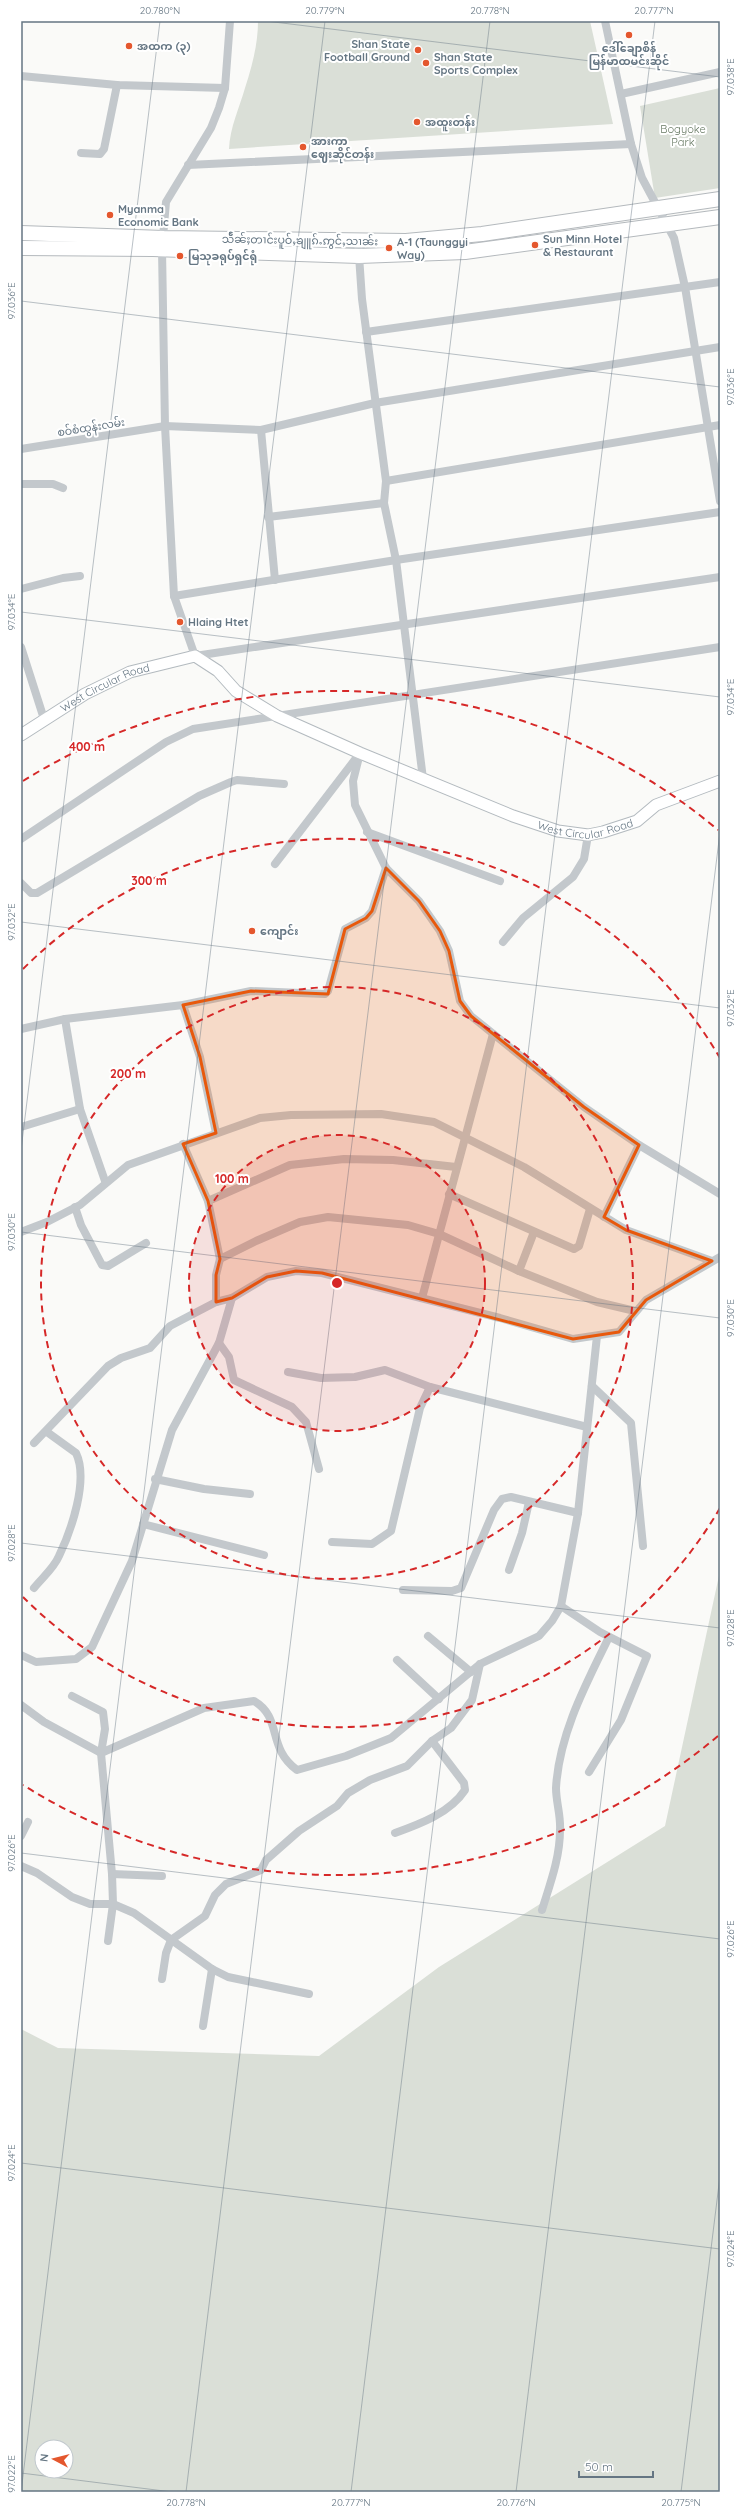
<svg xmlns="http://www.w3.org/2000/svg" width="741" height="2513" viewBox="0 0 741 2513" font-family="Quicksand,'Noto Sans Myanmar',sans-serif">
  <style>
    .green { fill: #dadfd7; fill-rule: evenodd }
    .lines { fill: none; stroke-linecap: round; stroke-linejoin: round }
    .secondary-casing { stroke: #b3babf; stroke-width: 13 }
    .highway-casing { stroke: #b4b9bd; stroke-width: 16 }
    .street { stroke: #c3c8cc; stroke-width: 8 }
    .secondary { stroke: #fff; stroke-width: 11 }
    .highway { stroke: #fff; stroke-width: 14 }
    .marked { fill: #e8590c; fill-opacity: 0.2; stroke: #e8590c; stroke-width: 3; stroke-linejoin: round }
    .ticks { fill: none; stroke: #657683; stroke-width: 1; stroke-opacity: 0.45 }
    .ring { fill: none; stroke: #d62828; stroke-width: 2; stroke-dasharray: 7 5 }
    .poi-dot { fill: #e4572e; stroke: #fff; stroke-width: 1.5 }
    .labels { text-anchor: middle; dominant-baseline: central; stroke-width: 4; stroke-linejoin: round; paint-order: stroke }
    .poi-label { font-size: 11px; font-weight: bold; fill: #657683; stroke: #fff; text-anchor: start }
    .park-label { font-size: 11px; fill: #687a64; stroke: #fff }
    .street-label { font-size: 11px; fill: #657683; stroke: #fff }
    .centre { fill: #d62828; stroke: #fff; stroke-width: 2 }
    .ring-label { font-size: 12px; text-anchor: middle; font-weight: bold; fill: #d62828; stroke: #fff; stroke-width: 4; stroke-linejoin: round; paint-order: stroke }
    .neatline { fill: none; stroke: #657683; stroke-width: 1.5 }
    .ticks-label { font-size: 10px; text-anchor: middle; fill: #657683 }
  </style>
  <rect width="100%" height="100%" fill="#fafaf8"/>
  <g class="green">
    <path d="M 258,21 L 590,21 L 613,124 L 229,149 C 230,127 239,109 245,88 C 252,67 258,44 258,21 Z"/>
    <polygon points="720,88 720,188 655,198 640,106"/>
    <path d="M 720,1571 L 720,2492 L 21,2492 L 21,2029 L 58,2048 L 319,2056 L 439,1967 L 665,1826 ZM 42,2447 L 66,2447 L 66,2471 L 42,2471 Z"/>
  </g>
  <g class="lines">
    <g class="secondary-casing">
      <g id="secondary">
        <path id="s1" d="M 21,735 L 85,694 L 130,672 L 195,656 L 218,671 L 236,691 L 277,716 L 360,753 L 513,816 L 558,831 L 588,835 L 603,832 L 637,821 L 656,805 L 720,781"/>
      </g>
    </g>
    <g class="highway-casing">
      <g id="highway">
        <polyline points="21,233 164,238 406,241 482,234 720,199"/>
        <polyline points="21,248 153,249 359,256 465,252 720,217"/>
      </g>
    </g>
    <g class="street">
      <polyline points="230,21 225,88 219,108 211,128 166,202 162,249 165,426 174,596 195,656 720,577"/>
      <polyline points="605,21 631,144 642,178 674,238 685,287 720,501"/>
      <polyline points="21,76 117,85 225,88"/>
      <polyline points="621,94 720,72"/>
      <polyline points="81,153 100,154 104,149 117,85"/>
      <polyline points="188,165 631,144"/>
      <polyline points="358,241 362,299 386,481 384,503 396,560 423,779"/>
      <polyline points="366,332 720,282"/>
      <polyline points="261,430 275,580"/>
      <polyline points="21,449 165,426 261,430 375,403 720,347"/>
      <polyline points="386,481 720,425"/>
      <polyline points="21,484 53,484 63,488"/>
      <polyline points="268,517 384,503"/>
      <polyline points="21,589 63,578 80,576"/>
      <polyline points="174,596 396,560 720,512"/>
      <polyline points="21,647 44,719"/>
      <polyline points="360,753 353,781 355,805 386,868 419,901 440,931 449,951 460,1001 471,1016 584,1107 639,1145 720,1194"/>
      <polyline points="367,832 500,881"/>
      <polyline points="21,839 166,742 193,729 720,647"/>
      <polyline points="275,864 357,757"/>
      <polyline points="21,883 31,893 37,893 199,796 231,782 237,780 284,784"/>
      <polyline points="503,942 523,918 573,877 584,859 588,835"/>
      <polyline points="183,1005 200,1057 216,1133"/>
      <polyline points="65,1019 80,1109 105,1181"/>
      <polyline points="21,1029 65,1019 183,1005 251,991 325,994 328,991 345,929 366,918 372,911 386,868"/>
      <polyline points="21,1127 80,1109"/>
      <polyline points="183,1144 208,1201 220,1259 216,1275 216,1302"/>
      <polyline points="449,1194 574,1249 579,1246 590,1209"/>
      <polyline points="208,1201 290,1165 344,1159 393,1160 456,1167"/>
      <polyline points="75,1207 81,1225 102,1265 108,1266 146,1243"/>
      <polyline points="604,1217 639,1145"/>
      <polyline points="21,1232 47,1222 80,1205 128,1165 260,1118 291,1115 381,1114 434,1122 524,1167 626,1230 712,1261"/>
      <polyline points="220,1259 256,1241 300,1222 328,1217 408,1225 439,1234 519,1271 597,1302 635,1311"/>
      <polyline points="519,1271 534,1232"/>
      <polyline points="422,1298 493,1034"/>
      <polyline points="219,1343 229,1357 234,1380 292,1407 306,1422 319,1469"/>
      <polyline points="288,1372 321,1378 355,1377 385,1370 430,1387"/>
      <polyline points="592,1386 631,1423 643,1546"/>
      <polyline points="34,1443 108,1366 121,1358 150,1348 170,1326 216,1302 232,1298 267,1277 296,1271 322,1273 500,1318 573,1339 619,1332 646,1300 720,1257"/>
      <polyline points="155,1479 204,1489 250,1494"/>
      <polyline points="143,1524 264,1555"/>
      <polyline points="332,1542 372,1544 391,1531 420,1408 430,1387 587,1427"/>
      <polyline points="509,1570 522,1533 529,1502"/>
      <path d="M 34,1588 C 42,1578 54,1568 59,1556 C 71,1531 89,1480 76,1453 L 47,1432"/>
      <polyline points="403,1590 452,1591 461,1588 494,1510 502,1499 511,1497 578,1513"/>
      <polyline points="561,1606 600,1632 647,1656 621,1720 589,1772"/>
      <polyline points="428,1636 471,1672"/>
      <polyline points="21,1655 36,1662 76,1659 92,1647 132,1561 172,1430 219,1343 232,1298"/>
      <polyline points="397,1660 439,1699"/>
      <path d="M 72,1696 L 103,1712 L 105,1729 L 101,1753 L 204,1708 L 254,1701 C 283,1718 266,1747 297,1770 L 346,1756 L 391,1738 L 480,1664 L 539,1636 L 552,1621 L 561,1606 L 578,1513 L 597,1336"/>
      <polyline points="21,1705 44,1722 101,1753 112,1874 113,1904 108,1941"/>
      <path d="M 395,1833 C 420,1824 450,1813 465,1790 L 464,1783 L 432,1741"/>
      <polyline points="21,1836 28,1822"/>
      <polyline points="21,1866 37,1873 72,1897 90,1904 113,1904 134,1913 212,1969 228,1977 309,1994"/>
      <polyline points="112,1874 162,1876"/>
      <path d="M 542,1910 C 550,1884 560,1858 560,1830 C 561,1816 556,1802 556,1788 C 559,1734 586,1684 609,1637"/>
      <polyline points="162,1979 166,1953 171,1940 205,1916 215,1895 226,1884 261,1870 266,1860 299,1831 337,1806 348,1793 370,1780 407,1766 432,1741 451,1728 472,1700 480,1664"/>
      <polyline points="203,2026 212,1969"/>
    </g>
    <use href="#secondary" class="secondary"/>
    <use href="#highway" class="highway"/>
  </g>
  <path class="marked" d="M 386,868 L 419,901 L 440,931 L 449,951 L 460,1001 L 471,1016 L 584,1107 L 639,1145 L 604,1217 L 626,1230 L 712,1261 L 646,1300 L 619,1332 L 573,1339 L 322,1273 L 296,1271 L 267,1277 L 232,1298 L 216,1302 L 216,1275 L 220,1259 L 208,1201 L 183,1144 L 216,1133 L 200,1057 L 183,1005 L 251,991 L 328,994 L 345,929 L 366,918 L 372,911 Z"/>
  <path class="ticks" d="M 266,21 L 720,77M 21,301 L 720,387M 21,612 L 720,697M 21,922 L 720,1008M 21,1150 L 160,21M 21,1232 L 720,1318M 21,1543 L 720,1628M 21,1853 L 720,1939M 21,2163 L 720,2249M 21,2473 L 172,2492M 21,2492 L 325,21M 186,2492 L 490,21M 351,2492 L 655,21M 516,2492 L 720,832M 681,2492 L 720,2176"/>
  <circle cx="337" cy="1283" r="148" fill="#d62828" fill-opacity=".12"/>
  <g class="ring">
    <circle cx="337" cy="1283" r="148"/>
    <circle cx="337" cy="1283" r="296"/>
    <path d="M720 1508A444 444 0 0 1 23 1597M23 969A444 444 0 0 1 720 1058"/>
    <path d="M718 1736A592 592 0 0 1 23 1785M23 781A592 592 0 0 1 718 830"/>
  </g>
  <g class="poi-dot">
    <circle cx="629" cy="35" r="4"/>
    <circle cx="129" cy="46" r="4"/>
    <circle cx="418" cy="50" r="4"/>
    <circle cx="426" cy="63" r="4"/>
    <circle cx="417" cy="122" r="4"/>
    <circle cx="303" cy="147" r="4"/>
    <circle cx="110" cy="215" r="4"/>
    <circle cx="535" cy="245" r="4"/>
    <circle cx="389" cy="248" r="4"/>
    <circle cx="180" cy="256" r="4"/>
    <circle cx="180" cy="622" r="4"/>
    <circle cx="252" cy="931" r="4"/>
  </g>
  <g class="labels">
    <g class="poi-label">
      <text x="410" y="44" text-anchor="end">Shan State<tspan x="410" dy="13">Football Ground</tspan></text>
      <text x="137" y="46">အထက (၃)</text>
      <text x="629" y="48" text-anchor="middle">ဒေါ်ချောစိန်<tspan x="629" dy="13">မြန်မာထမင်းဆိုင်</tspan></text>
      <text x="434" y="57">Shan State<tspan x="434" dy="13">Sports Complex</tspan></text>
      <text x="425" y="122">အထူးတန်း</text>
      <text x="311" y="141">အားကာ<tspan x="311" dy="13">ဈေးဆိုင်တန်း</tspan></text>
      <text x="118" y="209">Myanma<tspan x="118" dy="13">Economic Bank</tspan></text>
      <text x="543" y="239">Sun Minn Hotel<tspan x="543" dy="13">&amp; Restaurant</tspan></text>
      <text x="397" y="242">A-1 (Taunggyi<tspan x="397" dy="13">Way)</tspan></text>
      <text x="188" y="256">မြသုခရုပ်ရှင်ရုံ</text>
      <text x="188" y="622">Hlaing Htet</text>
      <text x="260" y="931">ကျောင်း</text>
    </g>
    <g class="park-label">
      <text x="683" y="129">Bogyoke<tspan x="683" dy="13">Park</tspan></text>
    </g>
    <g class="street-label">
      <text transform="translate(300 240) rotate(1)">သဵႅၼ်ႈတၢင်းပူဝ်ႇၶျူၵ်ႉဢွင်ႇသၢၼ်း</text>
      <text transform="translate(91 427) rotate(-9)">စဝ်စံထွန်းလမ်း</text>
      <text stroke="none"><textPath href="#s1" startOffset="97">West Circular Road</textPath></text>
      <text stroke="none"><textPath href="#s1" startOffset="627">West Circular Road</textPath></text>
    </g>
  </g>
  <circle cx="337" cy="1283" r="6" class="centre"/>
  <g class="ring-label">
    <text x="87" y="751">400 m</text>
    <text x="149" y="885">300 m</text>
    <text x="128" y="1078">200 m</text>
    <text x="232" y="1183">100 m</text>
  </g>
  <rect width="741" height="2513" fill="none" stroke="#ffffff" stroke-width="44"/>
  <g transform="translate(54 2459) rotate(277)"><circle r="19" fill="#ffffff" stroke="#c1c8cd"/>
  <path d="M0-3L7 15L0 10L-7 15Z" fill="#e4572e"/>
  <text y="-6" font-size="11" font-weight="bold" text-anchor="middle" fill="#657683">N</text>
  </g>
  <path d="M579 2471v6h74v-6" fill="none" stroke="#657683" stroke-width="2"/>
  <text x="585" y="2471" font-size="12" fill="#657683" stroke="#ffffff" stroke-width="3" paint-order="stroke">50 m</text>
  <rect x="22" y="22" width="697" height="2469" class="neatline"/>
  <g class="ticks-label">
    <text x="160" y="14">20.780°N</text>
    <text x="325" y="14">20.779°N</text>
    <text x="490" y="14">20.778°N</text>
    <text x="654" y="14">20.777°N</text>
    <text transform="translate(730 77) rotate(-90)" y="4">97.038°E</text>
    <text transform="translate(11 301) rotate(-90)" y="4">97.036°E</text>
    <text transform="translate(730 387) rotate(-90)" y="4">97.036°E</text>
    <text transform="translate(11 612) rotate(-90)" y="4">97.034°E</text>
    <text transform="translate(730 697) rotate(-90)" y="4">97.034°E</text>
    <text transform="translate(11 922) rotate(-90)" y="4">97.032°E</text>
    <text transform="translate(730 1008) rotate(-90)" y="4">97.032°E</text>
    <text transform="translate(11 1232) rotate(-90)" y="4">97.030°E</text>
    <text transform="translate(730 1318) rotate(-90)" y="4">97.030°E</text>
    <text transform="translate(11 1543) rotate(-90)" y="4">97.028°E</text>
    <text transform="translate(730 1628) rotate(-90)" y="4">97.028°E</text>
    <text transform="translate(11 1853) rotate(-90)" y="4">97.026°E</text>
    <text transform="translate(730 1939) rotate(-90)" y="4">97.026°E</text>
    <text transform="translate(11 2163) rotate(-90)" y="4">97.024°E</text>
    <text transform="translate(730 2249) rotate(-90)" y="4">97.024°E</text>
    <text transform="translate(11 2474) rotate(-90)" y="4">97.022°E</text>
    <text x="186" y="2506">20.778°N</text>
    <text x="351" y="2506">20.777°N</text>
    <text x="516" y="2506">20.776°N</text>
    <text x="681" y="2506">20.775°N</text>
  </g>
</svg>
